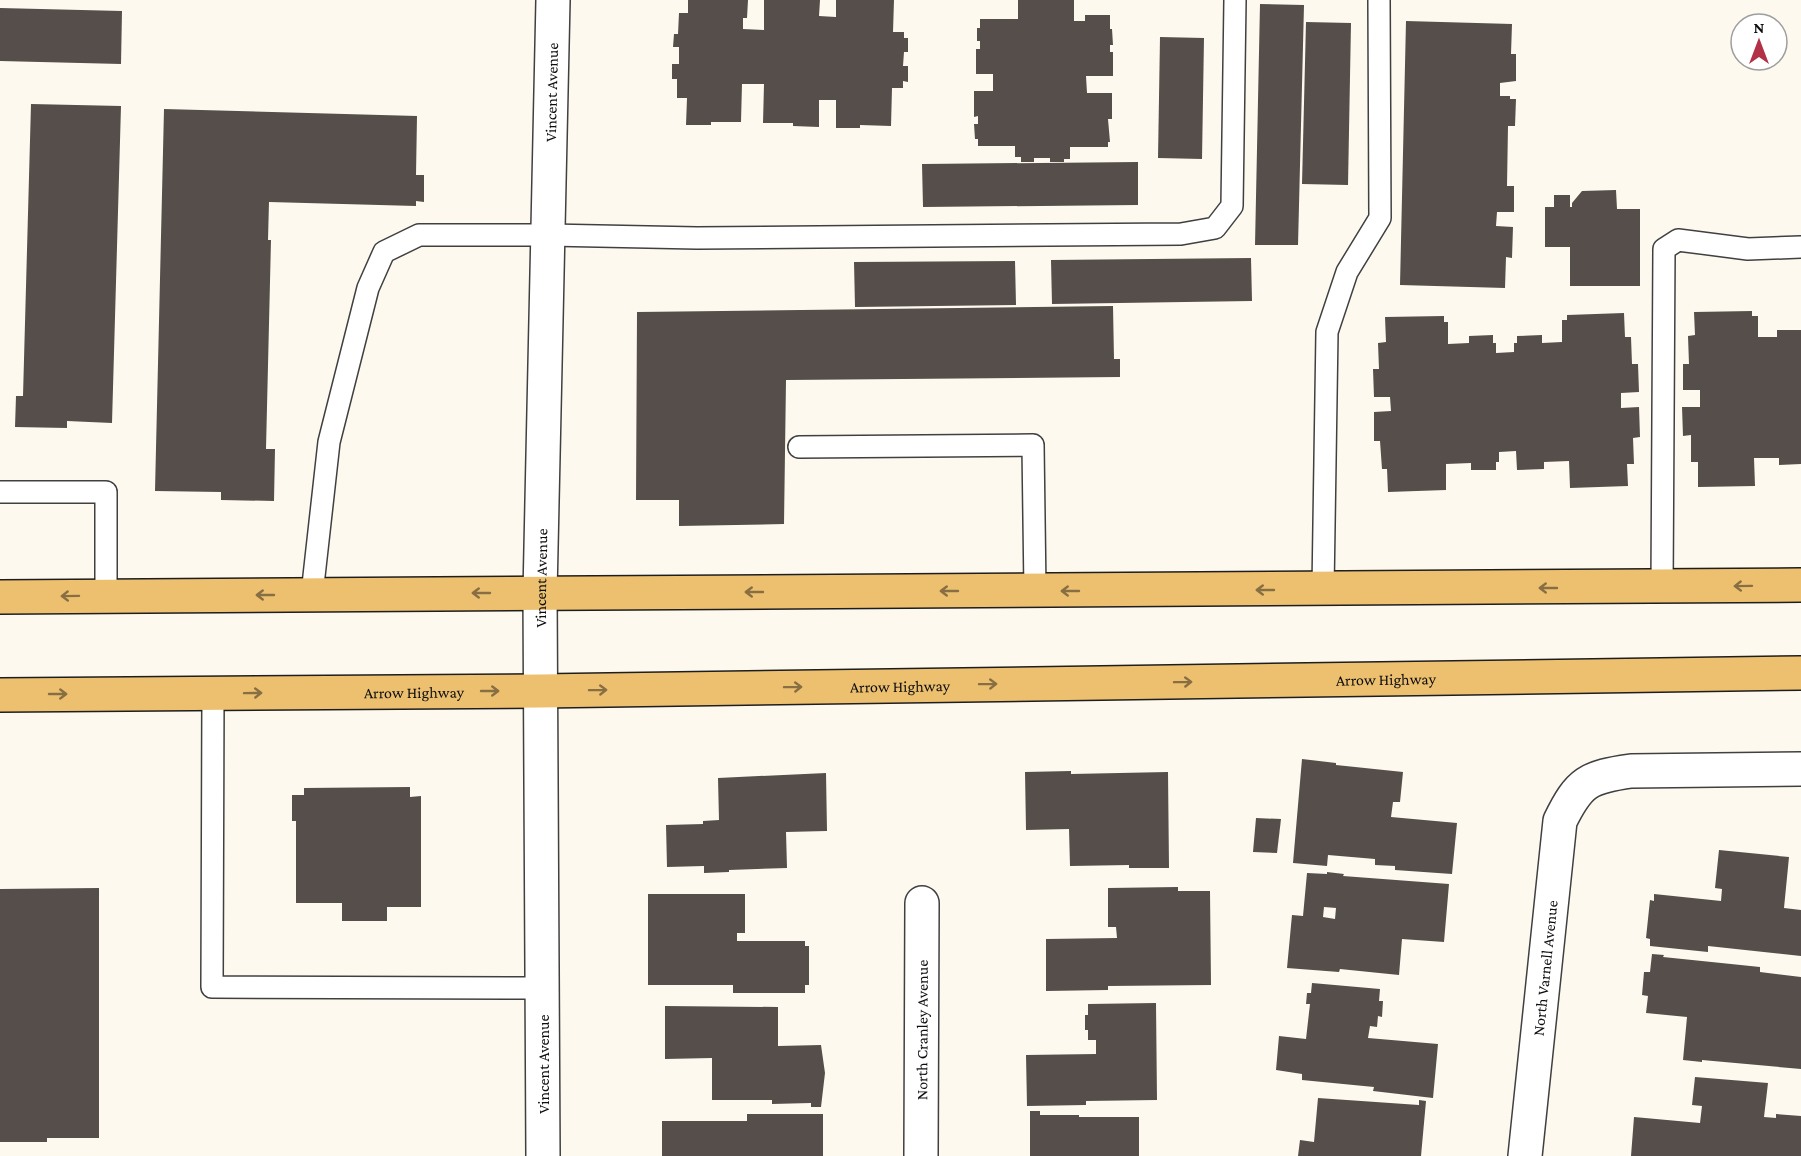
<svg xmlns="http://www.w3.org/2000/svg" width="1801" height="1156" viewBox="0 0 1801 1156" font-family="'Crimson Pro',serif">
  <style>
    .building { fill: #554e4b; fill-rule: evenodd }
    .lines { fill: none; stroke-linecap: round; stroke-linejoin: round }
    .service-casing { stroke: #404040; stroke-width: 24 }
    .minor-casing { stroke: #404040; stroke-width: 36 }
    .tertiary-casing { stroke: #404040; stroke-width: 36 }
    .primary-casing { stroke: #1e1e1e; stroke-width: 36 }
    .service { stroke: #fff; stroke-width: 21 }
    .minor { stroke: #fff; stroke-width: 33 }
    .tertiary { stroke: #fff; stroke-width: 33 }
    .primary { stroke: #edc070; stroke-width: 33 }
    .oneway { stroke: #886f43 }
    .labels { text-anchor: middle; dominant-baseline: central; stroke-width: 6; stroke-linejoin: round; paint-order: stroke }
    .street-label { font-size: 16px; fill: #0d0d0d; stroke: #fff }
  </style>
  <rect width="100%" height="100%" fill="#fef9ef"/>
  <g class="building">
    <polygon points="688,0 748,0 747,18 743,18 743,29 764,30 764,0 820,0 819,16 836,17 836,0 894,0 893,32 904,32 904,38 908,38 908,52 904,52 903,66 908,66 908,82 903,81 903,88 892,88 891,126 860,125 860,128 836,128 836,100 819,100 819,127 793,126 793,123 763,123 764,84 742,84 741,122 711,122 711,125 686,125 687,98 677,98 677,79 672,79 672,64 679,64 679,47 673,47 674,34 678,34 679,13 688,13"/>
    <polygon points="1018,0 1074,0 1074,21 1085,21 1085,15 1110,15 1110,29 1112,29 1113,45 1110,45 1110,52 1113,52 1113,76 1086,76 1087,93 1112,93 1112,119 1108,119 1110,142 1108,142 1108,147 1070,147 1070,159 1064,159 1064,162 1050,162 1050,158 1034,158 1034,162 1021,162 1021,157 1015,157 1015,146 978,146 978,139 975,139 974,124 978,124 978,116 974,117 974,91 993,91 993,74 976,74 976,49 980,49 980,41 977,41 977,28 980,28 980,19 1018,19"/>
    <polygon points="1260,4 1304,5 1298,245 1255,245"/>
    <polygon points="0,8 122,11 121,64 0,61"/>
    <polygon points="1406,21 1512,24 1511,54 1516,54 1516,81 1500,83 1500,96 1510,96 1510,99 1516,99 1515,126 1508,126 1507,186 1514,186 1514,212 1497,212 1496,226 1513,227 1512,258 1506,257 1505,288 1400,285"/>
    <polygon points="1306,22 1351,23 1348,185 1302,184"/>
    <polygon points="1160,37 1204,38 1202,159 1158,158"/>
    <polygon points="31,104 121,106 112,423 67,421 67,428 15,427 16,396 23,396"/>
    <polygon points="164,109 417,116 416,175 424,175 424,202 416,201 416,206 269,202 268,240 271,240 266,449 275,449 274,501 221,500 221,492 155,491"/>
    <polygon points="1138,162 1138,205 923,207 922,164"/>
    <polygon points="1616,190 1617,209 1640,209 1640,286 1570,286 1570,247 1545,247 1545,207 1554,207 1554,195 1570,195 1570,207 1572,207 1572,203 1582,191"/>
    <polygon points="1251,258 1252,301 1052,304 1051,260"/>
    <polygon points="1015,261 1016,305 855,307 854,262"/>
    <polygon points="1113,306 1114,359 1120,359 1120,377 786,380 784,524 679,526 679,500 636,500 637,312"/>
    <polygon points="1752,311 1752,316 1758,316 1758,337 1777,337 1777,330 1801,330 1801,464 1779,465 1779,458 1754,458 1755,486 1698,487 1698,462 1691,462 1691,435 1683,436 1682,407 1700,407 1700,390 1683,390 1683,364 1689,364 1688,336 1695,335 1694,312"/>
    <polygon points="1624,313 1625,337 1631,337 1632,364 1638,364 1639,392 1621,393 1621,408 1639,407 1640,437 1633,438 1634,464 1627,464 1628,486 1570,488 1569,461 1544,462 1544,469 1517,470 1516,451 1499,452 1499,462 1496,462 1496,470 1471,470 1471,463 1446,464 1446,490 1388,492 1387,469 1382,469 1380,441 1374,441 1374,412 1391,411 1390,397 1374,397 1373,369 1379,369 1378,343 1386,342 1385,317 1444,316 1444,322 1448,322 1448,344 1469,343 1469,336 1493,335 1493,343 1496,343 1496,353 1514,352 1514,343 1517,343 1517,336 1542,335 1542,343 1562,342 1562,320 1567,320 1567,315"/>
    <polygon points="1302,759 1336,763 1336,765 1403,772 1400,802 1393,802 1391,817 1457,823 1452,874 1395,870 1395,866 1375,865 1375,859 1328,855 1327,866 1293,863"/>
    <polygon points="1071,771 1071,774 1168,772 1169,868 1129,868 1129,865 1070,866 1069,829 1026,830 1025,772"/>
    <polygon points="826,773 827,831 786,832 787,868 729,870 729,872 704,873 704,866 667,867 666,825 703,824 703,821 719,820 718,778"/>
    <polygon points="410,787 410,797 421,796 421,907 387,907 387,921 342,921 342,903 296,903 296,821 292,821 292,795 304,795 304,788"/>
    <polygon points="1256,818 1281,819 1277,853 1253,852"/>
    <polygon points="1719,850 1789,857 1784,908 1801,910 1801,956 1708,946 1708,952 1650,946 1650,939 1646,938 1650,900 1654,901 1654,894 1721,901 1722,889 1715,888"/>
    <path d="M 1327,872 L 1344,874 L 1343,876 L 1449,884 L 1444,942 L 1402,939 L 1399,975 L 1340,969 L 1339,972 L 1287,968 L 1292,915 L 1303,916 L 1307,873 L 1327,874 ZM 1324,907 L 1336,908 L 1335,919 L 1323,917 Z"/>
    <polygon points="1178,887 1178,891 1210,891 1211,985 1108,986 1108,990 1046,991 1046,939 1117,938 1116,927 1108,927 1108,888"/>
    <polygon points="99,888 99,1138 47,1138 47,1142 0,1142 0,889"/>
    <polygon points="648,894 745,894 745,933 737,933 737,941 805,941 805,946 809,946 809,985 805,985 805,993 733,993 733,985 648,985"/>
    <polygon points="1652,954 1664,955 1663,957 1760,967 1760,972 1801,977 1801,1069 1702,1060 1702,1062 1683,1060 1687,1017 1646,1013 1648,996 1642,995 1644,972 1650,972"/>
    <polygon points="1312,983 1380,989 1379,1001 1383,1001 1382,1017 1378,1016 1377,1027 1370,1026 1368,1038 1438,1044 1433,1098 1373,1091 1374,1087 1302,1080 1302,1074 1276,1070 1279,1036 1306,1039 1310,1004 1306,1004 1307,993 1311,993"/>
    <polygon points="1156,1003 1157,1100 1086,1101 1086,1105 1027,1106 1026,1055 1096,1054 1096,1040 1088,1040 1088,1030 1085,1030 1085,1015 1088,1015 1088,1004"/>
    <polygon points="665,1006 778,1007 778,1046 821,1045 825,1073 821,1107 811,1107 811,1103 772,1104 772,1100 712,1100 712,1058 665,1059"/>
    <polygon points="1695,1077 1768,1083 1764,1117 1776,1118 1776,1114 1801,1116 1801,1156 1631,1156 1634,1117 1700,1123 1702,1106 1692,1105"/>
    <polygon points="1318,1098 1419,1105 1419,1100 1426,1101 1421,1156 1298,1156 1300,1140 1314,1142"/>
    <polygon points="1030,1111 1040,1111 1040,1115 1079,1115 1079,1117 1139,1117 1139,1156 1030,1156"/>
    <polygon points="747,1114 823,1114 823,1156 662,1156 662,1121 747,1121"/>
  </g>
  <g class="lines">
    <g class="service-casing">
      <g id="service">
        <polyline points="799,447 1033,445 1035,591"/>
        <polyline points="0,492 106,492 106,596"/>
        <polyline points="1662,587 1664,249 1678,240 1748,249 1801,247"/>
        <polyline points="1323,589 1327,332 1347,272 1380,218 1379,0"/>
        <polyline points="312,594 329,442 368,288 384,252 419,235 549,235 697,238 1181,234 1215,228 1232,206 1235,0"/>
        <polyline points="213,694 212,987 543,988"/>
      </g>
    </g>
    <g class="minor-casing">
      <g id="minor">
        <path id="s1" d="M 921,1156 L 922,903"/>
        <path id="s2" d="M 1525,1156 L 1560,821 C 1579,782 1588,777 1631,771 L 1801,769"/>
      </g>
    </g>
    <g class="tertiary-casing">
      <g id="tertiary">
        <path id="s3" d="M 543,1156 L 540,593 L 553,0"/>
      </g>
    </g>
    <g class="primary-casing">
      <g id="primary">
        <polyline points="0,597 1801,585"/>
        <path id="s4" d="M 0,695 L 540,691 L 1801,673"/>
      </g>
    </g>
    <use href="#service" class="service"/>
    <use href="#minor" class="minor"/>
    <use href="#tertiary" class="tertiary"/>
    <use href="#primary" class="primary"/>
  </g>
  <defs><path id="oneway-shaft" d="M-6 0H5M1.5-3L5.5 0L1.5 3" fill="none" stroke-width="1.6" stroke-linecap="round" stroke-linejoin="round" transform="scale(1.5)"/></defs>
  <g class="oneway">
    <use href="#oneway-shaft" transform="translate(1743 586) rotate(179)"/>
    <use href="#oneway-shaft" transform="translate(1548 588) rotate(180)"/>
    <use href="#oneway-shaft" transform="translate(1265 590) rotate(180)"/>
    <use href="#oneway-shaft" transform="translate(949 591) rotate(180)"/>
    <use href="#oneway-shaft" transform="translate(1070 591) rotate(180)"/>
    <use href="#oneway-shaft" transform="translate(754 592) rotate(180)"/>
    <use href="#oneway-shaft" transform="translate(481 593) rotate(180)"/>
    <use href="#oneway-shaft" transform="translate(265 595) rotate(180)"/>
    <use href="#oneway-shaft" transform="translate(70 596) rotate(179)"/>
    <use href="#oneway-shaft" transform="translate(1183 682) rotate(-1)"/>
    <use href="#oneway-shaft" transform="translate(988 684) rotate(-1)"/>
    <use href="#oneway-shaft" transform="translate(793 687) rotate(-1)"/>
    <use href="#oneway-shaft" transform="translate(598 690) rotate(-1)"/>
    <use href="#oneway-shaft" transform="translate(490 691)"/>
    <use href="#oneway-shaft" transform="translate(253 693) rotate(-1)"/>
    <use href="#oneway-shaft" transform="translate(58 694)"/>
  </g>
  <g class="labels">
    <g class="street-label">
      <text stroke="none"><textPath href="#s3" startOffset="1064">Vincent Avenue</textPath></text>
      <text stroke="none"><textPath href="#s3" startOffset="578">Vincent Avenue</textPath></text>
      <text stroke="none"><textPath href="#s4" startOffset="1386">Arrow Highway</textPath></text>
      <text stroke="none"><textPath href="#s4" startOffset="900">Arrow Highway</textPath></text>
      <text stroke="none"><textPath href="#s4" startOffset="414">Arrow Highway</textPath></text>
      <text stroke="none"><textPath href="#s2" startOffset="189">North Varnell Avenue</textPath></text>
      <text stroke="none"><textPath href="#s1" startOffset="126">North Cranley Avenue</textPath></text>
      <text transform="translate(543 1064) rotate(-90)">Vincent Avenue</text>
    </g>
  </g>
  <g transform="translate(1759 42)"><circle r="28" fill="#ffffff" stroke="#9e9e9e" stroke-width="1.5"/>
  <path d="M0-4.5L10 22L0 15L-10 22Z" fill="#b23146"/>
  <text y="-9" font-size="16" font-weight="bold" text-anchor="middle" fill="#0d0d0d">N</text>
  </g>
</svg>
